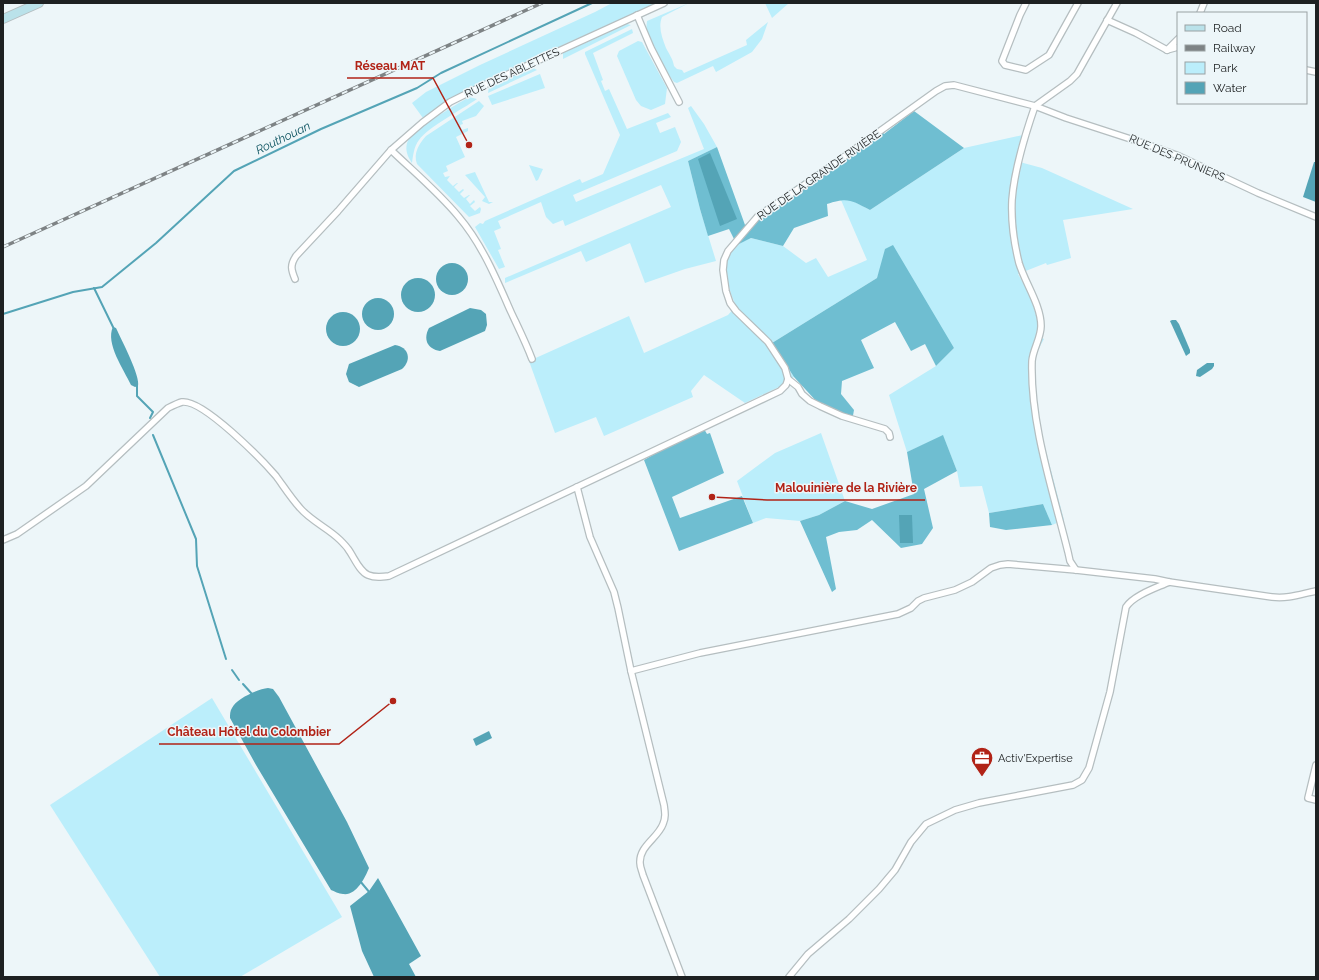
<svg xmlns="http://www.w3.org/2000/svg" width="1319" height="980" viewBox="0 0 1319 980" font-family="Raleway,sans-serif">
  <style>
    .green { fill: #bbeefb }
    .forest { fill: #6fbed1 }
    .water { fill: #54a4b6 }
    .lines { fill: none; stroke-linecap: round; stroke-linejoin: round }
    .stream { stroke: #54a4b6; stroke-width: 2 }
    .street-casing { stroke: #b5bec0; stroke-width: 8 }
    .secondary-casing { stroke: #b5bec0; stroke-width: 10 }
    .street { stroke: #fff; stroke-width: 5.5 }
    .secondary { stroke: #bae2ea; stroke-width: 8 }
    .rail-casing { stroke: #7e8385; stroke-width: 3.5 }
    .rail { stroke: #edf6f9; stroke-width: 2; stroke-dasharray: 6; stroke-linecap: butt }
    .labels { text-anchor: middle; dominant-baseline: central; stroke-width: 3; stroke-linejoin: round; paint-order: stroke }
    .street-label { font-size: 11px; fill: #1e2122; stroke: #edf6f9 }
    .poi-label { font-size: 11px; fill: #1e2122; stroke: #edf6f9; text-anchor: start }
    .water-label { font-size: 12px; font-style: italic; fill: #0d5360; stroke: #edf6f9 }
    .leader { fill: none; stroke: #b12317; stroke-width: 1.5 }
    .callout-dot { fill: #b12317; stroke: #edf6f9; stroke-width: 1.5 }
    .callout-label { font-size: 12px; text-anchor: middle; font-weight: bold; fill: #b12317; stroke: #edf6f9; stroke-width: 3; stroke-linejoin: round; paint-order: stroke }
  </style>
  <rect width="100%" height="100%" fill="#edf6f9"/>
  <g class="green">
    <polygon points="612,3 657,3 529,60 458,95 423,118 412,103 426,92 480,65 595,12"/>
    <path d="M 689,3 L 662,17 C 658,27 662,38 666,48 C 669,54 673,59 674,66 L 677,69 L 682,70 L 684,73 L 747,45 L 746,40 L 768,22 L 762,39 L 752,52 L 716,72 L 713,66 L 677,83 L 674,82 L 663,67 L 646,31 L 647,21 Z"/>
    <polygon points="765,3 789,3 772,18"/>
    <polygon points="627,24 631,25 563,59 563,53"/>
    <polygon points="632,29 633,33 593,53 603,80 601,81 605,91 609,89 627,129 668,113 671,117 656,123 660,133 675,127 681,142 677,151 573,195 576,202 704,149 688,108 691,106 704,124 717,147 688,161 700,209 716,261 685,269 645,283 630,243 586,262 581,251 505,283 505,278 671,207 661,185 565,226 563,220 553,224 546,217 541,202 498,221 501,228 494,231 501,249 498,250 505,267 499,269 475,227 480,223 483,224 485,221 580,179 582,183 603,174 620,135 585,54 585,52"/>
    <polygon points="638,41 642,42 667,88 665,104 651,110 641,106 636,100 617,56 619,51"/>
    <polygon points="532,67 537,70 488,93 489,87"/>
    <polygon points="540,74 545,88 492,105 488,96"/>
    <path d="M 469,97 L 477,99 C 463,109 428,127 419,140 C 414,146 413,156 412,163 C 408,157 405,151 407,143 C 411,130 456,105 469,97 Z"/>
    <path d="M 479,101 L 484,106 L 476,116 L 462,121 L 463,124 L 460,125 L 462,130 L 468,128 L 468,131 L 456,137 L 465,157 L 446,166 L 448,171 L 443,173 L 445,177 L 450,176 L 447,180 L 453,186 L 457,183 L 458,183 L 454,187 L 459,192 L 463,189 L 464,190 L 460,194 L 464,198 L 469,195 L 470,195 L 466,199 L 470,204 L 474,200 L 475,202 L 470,206 L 475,211 L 480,207 L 481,209 L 480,213 L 469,217 L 417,164 C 413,153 419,144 426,136 Z"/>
    <path d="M 1023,135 L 1016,161 L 1042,168 L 1133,209 L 1063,220 L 1071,258 L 1047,265 L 1046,263 L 1018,274 L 1031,297 L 1038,323 L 1036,335 L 1044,339 L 1034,357 L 1036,396 L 1041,432 L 1064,520 L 1052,525 L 1043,504 L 989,513 L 982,486 L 960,487 L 957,471 L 943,436 L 907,452 L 889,395 L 936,366 L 954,348 L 880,270 L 877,278 L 772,343 L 794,377 L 779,387 L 745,403 L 704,375 L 691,391 L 693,397 L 604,436 L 596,417 L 555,433 L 529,361 L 629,316 L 644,353 L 728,315 L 736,306 C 728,288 719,260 737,245 C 741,242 747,240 751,238 L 783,246 L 806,263 L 816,258 L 828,277 L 867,260 L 841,200 L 851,200 L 870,210 L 964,148 Z"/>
    <polygon points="529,165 543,169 538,180 536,181"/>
    <polygon points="475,172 489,202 493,202 489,204 482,201 485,197 465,175"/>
    <polygon points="821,433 845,501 819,515 800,521 766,518 753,523 737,481 775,453"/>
    <polygon points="212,698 342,917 240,977 160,977 50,805"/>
  </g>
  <g class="forest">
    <path d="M 914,111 L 964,148 L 870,210 C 851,200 848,197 827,204 L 828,216 L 794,228 L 783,246 L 751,238 L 737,245 L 729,229 L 708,236 L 700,209 L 688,161 L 717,147 L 745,225 C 788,190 834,160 880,128 L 884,134 Z"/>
    <polygon points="893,245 954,348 936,366 925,344 911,351 895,322 861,340 874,368 842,381 841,394 854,410 852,421 818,403 794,377 772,343 877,278 885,249"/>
    <polygon points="704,429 707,434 710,433 724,473 672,497 680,518 742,496 753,523 679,551 644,460 672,444"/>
    <polygon points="943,435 957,471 924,489 933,528 922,544 901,548 872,520 857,530 839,532 826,537 836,589 832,592 800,521 819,515 845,501 872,509 914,494 907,452"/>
    <polygon points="1043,504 1052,525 1006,530 990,527 989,513"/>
  </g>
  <g class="water">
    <polygon points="710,153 737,219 720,226 698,159"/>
    <polygon points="1314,162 1316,162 1316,202 1303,197"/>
    <circle cx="452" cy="279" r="16"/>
    <circle cx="418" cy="295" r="17"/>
    <circle cx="378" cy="314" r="16"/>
    <path d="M 470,308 L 481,310 L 486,314 L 487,325 L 485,331 L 440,351 C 427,349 423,339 429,328 Z"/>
    <circle cx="343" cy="329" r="17"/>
    <polygon points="1172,320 1176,320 1179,324 1190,350 1190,353 1186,356 1170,321"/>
    <path d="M 113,327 L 116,328 C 121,339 141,377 138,386 L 135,387 L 131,385 C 124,370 105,343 113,327 Z"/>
    <path d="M 395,345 C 409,347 412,360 402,369 L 359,387 L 349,382 L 346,374 L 349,364 Z"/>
    <polygon points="1207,363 1214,363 1214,366 1212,369 1200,377 1196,376 1197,370"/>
    <polygon points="899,515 912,515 913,543 900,543"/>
    <path d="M 268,688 L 273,689 L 279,697 L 347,822 L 369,868 C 365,878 356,896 343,894 C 339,894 334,891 331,890 L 256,765 L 230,718 C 230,714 230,711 232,708 C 236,699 258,689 268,688 Z"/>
    <polygon points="489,731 492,738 476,746 473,739"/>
    <polygon points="378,878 421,956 409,964 416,977 374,977 362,951 350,906 369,891"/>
  </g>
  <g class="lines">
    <g class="stream">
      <polyline points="94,288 114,329"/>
      <polyline points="3,314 73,292 102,287 156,243 234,171 321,129 417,88 441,73 592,3"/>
      <polyline points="137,385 137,396 153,412 150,418"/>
      <polyline points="153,435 196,539 197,566 226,659"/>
      <polyline points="232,670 239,680"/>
      <polyline points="243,684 252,694"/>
      <polyline points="360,881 370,893"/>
    </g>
    <g class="street-casing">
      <g id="street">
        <polyline points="1026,3 1020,15 1002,61 1005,65 1026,70 1049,55 1078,3"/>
        <polyline points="1200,13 1204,3"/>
        <polyline points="637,15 651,48 679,102"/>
        <polyline points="1107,20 1136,33 1167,50"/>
        <polyline points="1167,50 1178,39"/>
        <polyline points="1167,50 1178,47"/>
        <polyline points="1306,70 1316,72"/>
        <path d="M 1035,106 C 1026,132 1014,173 1012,200 C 1011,221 1014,243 1019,263 C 1025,283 1041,305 1041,326 C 1041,338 1033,349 1032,361 C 1030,424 1053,491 1068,552 L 1070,561 L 1076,570"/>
        <polyline points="1035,106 1070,81 1077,74 1117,3"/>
        <path d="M 391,150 C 414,172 438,192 458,216 C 482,244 496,278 511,312 C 518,327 526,343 532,359"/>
        <path d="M 295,279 C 291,269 290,265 296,256 L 338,211 L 391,150 L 422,123 L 450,102 L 480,87 L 664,3"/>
        <polyline points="788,379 798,387 802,394 810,401 820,406 842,416 885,429 889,433 890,437"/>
        <path d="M 577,487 L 590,537 L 614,592 L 618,608 L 631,671 L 664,805 C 665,812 666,817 663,824 C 658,838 639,846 640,863 C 640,867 642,871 643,875 L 682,977"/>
        <path d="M 3,540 L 17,534 L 86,486 L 168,408 C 172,406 178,403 182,402 C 203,399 262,460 276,476 C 284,487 291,498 300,508 C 311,521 328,528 340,540 C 343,543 346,546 348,549 C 354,557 359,571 368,575 C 375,578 382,577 389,576 L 780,391 L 786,385 L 788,379 L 785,368 L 768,342 L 736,311 L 730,303 L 726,291 L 723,270 L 724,260 L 728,251 L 758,216 L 813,179 L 936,91 L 945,86 L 954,85 L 1035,106 L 1066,118 L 1146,144 L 1179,156 L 1258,193 L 1316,217"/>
        <path d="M 631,671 L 700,653 L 898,614 L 911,608 L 918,601 L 924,598 L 955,590 L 972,582 L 991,568 L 1000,565 L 1008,564 L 1076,570 L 1155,579 L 1169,582 L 1272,597 C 1288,599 1301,594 1316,591"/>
        <polyline points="1316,765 1308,798 1316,800"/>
        <path d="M 789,977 L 808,954 L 849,919 L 879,889 L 895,870 L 911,842 L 926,824 L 955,810 L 979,803 L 1073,785 L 1082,780 L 1089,768 L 1110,692 L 1126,607 C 1134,595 1156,588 1169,582"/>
      </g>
    </g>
    <g class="secondary-casing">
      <polyline id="secondary" points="3,19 39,3"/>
    </g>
    <use href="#street" class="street"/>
    <use href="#secondary" class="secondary"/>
    <g class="rail-casing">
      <polyline id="rail" points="3,247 542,3"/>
    </g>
    <use href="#rail" class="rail"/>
  </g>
  <defs>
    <g id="office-pin" transform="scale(1.15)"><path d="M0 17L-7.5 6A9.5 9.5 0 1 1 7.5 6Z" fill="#b12317" stroke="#edf6f9"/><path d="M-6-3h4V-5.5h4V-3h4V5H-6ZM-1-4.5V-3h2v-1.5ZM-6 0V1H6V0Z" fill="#fff"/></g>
  </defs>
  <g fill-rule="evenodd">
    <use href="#office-pin" x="982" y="758"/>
  </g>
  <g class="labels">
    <g class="street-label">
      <text transform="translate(512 73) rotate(-25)">RUE DES ABLETTES</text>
      <text transform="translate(1177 158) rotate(23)">RUE DES PRUNIERS</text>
      <text transform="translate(819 175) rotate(-35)">RUE DE LA GRANDE RIVIÈRE</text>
    </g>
    <g class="poi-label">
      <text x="998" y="758">Activ'Expertise</text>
    </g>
    <g class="water-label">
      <text transform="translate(283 138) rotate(-26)">Routhouan</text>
    </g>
  </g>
  <path class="leader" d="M469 145L433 78H347M712 497L767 500H925M393 701L339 744H159"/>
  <g class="callout-dot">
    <circle cx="469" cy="145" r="4"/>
    <circle cx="712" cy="497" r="4"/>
    <circle cx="393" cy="701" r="4"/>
  </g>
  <g class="callout-label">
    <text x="390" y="70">Réseau MAT</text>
    <text x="846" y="492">Malouinière de la Rivière</text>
    <text x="249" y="736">Château Hôtel du Colombier</text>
  </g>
  <rect width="1319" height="980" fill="none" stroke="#1e2122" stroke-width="8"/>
  <rect x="1177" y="12" width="130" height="92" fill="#edf6f9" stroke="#9aa1a3"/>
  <rect x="1185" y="25" width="20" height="6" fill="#bae2ea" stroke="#9aa1a3"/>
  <text x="1213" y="32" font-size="12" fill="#1e2122">Road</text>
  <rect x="1185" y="45" width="20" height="6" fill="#7e8385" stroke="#9aa1a3"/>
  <text x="1213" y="52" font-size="12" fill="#1e2122">Railway</text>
  <rect x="1185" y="62" width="20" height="12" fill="#bbeefb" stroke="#9aa1a3"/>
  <text x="1213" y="72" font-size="12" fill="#1e2122">Park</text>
  <rect x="1185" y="82" width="20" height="12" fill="#54a4b6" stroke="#9aa1a3"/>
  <text x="1213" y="92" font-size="12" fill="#1e2122">Water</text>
</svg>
